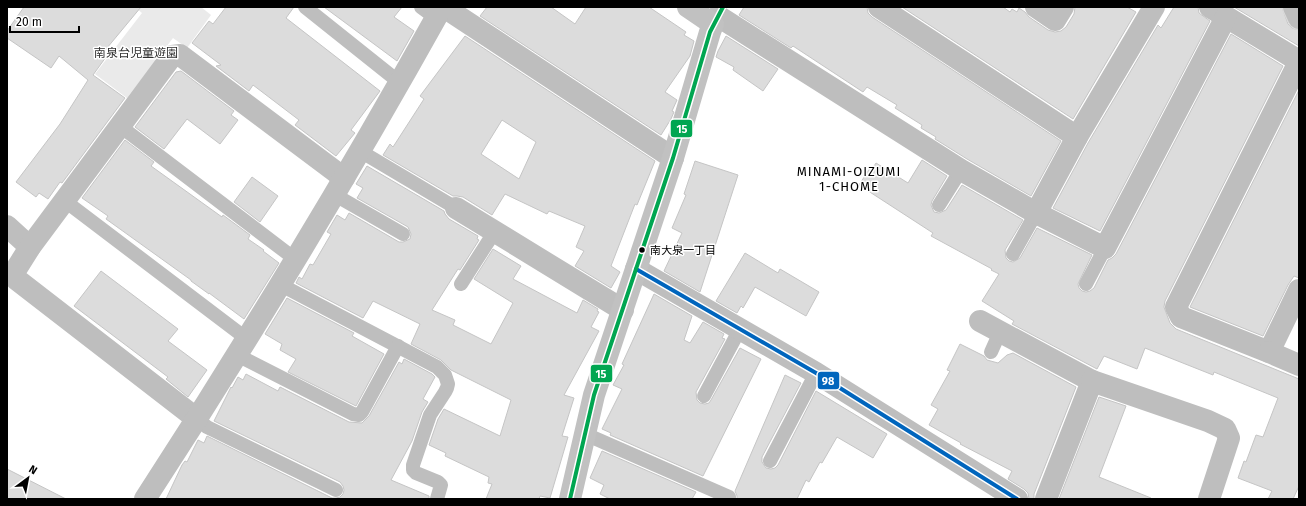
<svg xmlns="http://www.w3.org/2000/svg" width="1306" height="506" viewBox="0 0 1306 506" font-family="'Fira Sans','Noto Sans JP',sans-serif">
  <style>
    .green { fill: #eaeaea }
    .building { fill: #dcdcdc; stroke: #c5c5c5; fill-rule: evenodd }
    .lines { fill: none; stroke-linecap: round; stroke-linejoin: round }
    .primary-casing { stroke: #dbdbdb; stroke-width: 24 }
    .lane { stroke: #bebebe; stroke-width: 14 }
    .street { stroke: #bebebe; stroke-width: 22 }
    .secondary { stroke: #c1c1c1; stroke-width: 22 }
    .primary { stroke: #bdbdbd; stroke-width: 22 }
    .bus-1-casing { stroke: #fff; stroke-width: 7 }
    .bus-2-casing { stroke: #fff; stroke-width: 7 }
    .bus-1 { stroke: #0065bd; stroke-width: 4 }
    .bus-2 { stroke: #00a651; stroke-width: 4 }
    .bus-dot { fill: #000; stroke: #fff; stroke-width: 1.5 }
    .labels { text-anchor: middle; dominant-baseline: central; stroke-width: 3; stroke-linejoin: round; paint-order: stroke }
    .bus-label { font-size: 11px; fill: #000; stroke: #fff; text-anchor: start }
    .park-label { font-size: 12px; fill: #2f2f2f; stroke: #fff }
    .neighbourhood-label { font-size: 13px; letter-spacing: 1px; fill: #000; stroke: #fff }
    .line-badge { stroke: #fff; stroke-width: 1.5 }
    .badge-label { font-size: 11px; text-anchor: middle; font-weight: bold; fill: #fff }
  </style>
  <rect width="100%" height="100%" fill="#fff"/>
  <polygon class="green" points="135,7 201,7 211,15 187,48 173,38 127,98 95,74 142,13"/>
  <g class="building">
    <polygon points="24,7 141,7 102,54 106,57 93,75 125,98 62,183 60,182 48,199 39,193 36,197 16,182 60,124 88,80 59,56 51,68 7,38 7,31"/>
    <polygon points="226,7 294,7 286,18 380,91 351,130 355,133 336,156 295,125 299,120 253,85 249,91 216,66 221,65 192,43 209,21 213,24"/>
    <polygon points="324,7 402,7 394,17 414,31 397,61"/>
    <polygon points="487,7 551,7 575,24 586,7 649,7 686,32 684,35 694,41 690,56 665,92 677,100 672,111 674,112 671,119 661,135 480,16"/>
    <polygon points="744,7 867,7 868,13 872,17 1061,141 1031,196 967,159 935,139 936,137 921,128 922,125 895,108 897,105 867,87 863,92 793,46 791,48 739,15"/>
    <polygon points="902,7 1003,7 1010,12 1012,9 1017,12 1019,8 1025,12 1029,17 1048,30 1055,32 1061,31 1066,27 1074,14 1075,7 1127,7 1136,12 1073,119"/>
    <polygon points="1174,7 1198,7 1199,13 1210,21 1100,231 1053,208 1088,143 1158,25 1161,28"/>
    <polygon points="1234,7 1282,7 1288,24 1292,28 1299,30 1299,46"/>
    <polygon points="1231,34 1283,66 1165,301 1164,307 1170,323 1176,329 1299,379 1299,486 1293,499 1268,499 1272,491 1238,478 1244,461 1246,462 1256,435 1263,437 1278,398 1214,372 1213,375 1145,348 1137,369 1104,356 1097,369 1012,324 1014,321 982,301 999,274 991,270 992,269 931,236 933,233 859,185 870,168 872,169 876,163 908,183 922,160 947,176 932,201 931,205 934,212 939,213 946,210 962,185 1023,220 1005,250 1006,258 1009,261 1013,262 1020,258 1037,228 1092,255 1078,284 1079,288 1082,291 1086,292 1090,291 1094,288 1108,260 1112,258 1116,254"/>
    <path d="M 465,36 L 655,161 L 637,205 L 635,204 L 611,266 L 620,272 L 611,288 L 575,266 L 584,251 L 576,247 L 585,226 L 549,211 L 547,214 L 505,194 L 492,215 L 463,197 L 457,196 L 453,196 L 383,155 L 390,144 L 393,147 L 424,99 L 420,96 ZM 502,120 L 536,142 L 519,179 L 481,154 Z"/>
    <polygon points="726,36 778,69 763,91 733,70 734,67 716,57 718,51"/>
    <polygon points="181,71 234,111 231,115 238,120 220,144 187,119 164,149 135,127 176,72"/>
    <polygon points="1299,90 1299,278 1294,276 1288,285 1263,336 1190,307"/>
    <polygon points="125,140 154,162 151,166 222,217 223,215 250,235 248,239 264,250 263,251 279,263 244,319 209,293 209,294 191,281 191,280 106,219 108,216 82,198"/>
    <polygon points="695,161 738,175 700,292 664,271 682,233 672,228 686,195 684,194"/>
    <polygon points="367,166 444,211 445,214 449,219 478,236 477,239 479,240 460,270 458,269 432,310 455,320 453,325 491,344 513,303 474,279 493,249 521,266 513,279 577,313 583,300 598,309 597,311 599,312 591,327 599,331 564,395 574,398 562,436 568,437 550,498 540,496 539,499 486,499 492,484 488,483 489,477 445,456 446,453 429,445 438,419 444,409 500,436 511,400 451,370 441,360 411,344 420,324 373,301 363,318 296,283 299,277 302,279 310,264 313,265 331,234 327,232 337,215 345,220 349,213 399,242 403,242 410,239 411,234 408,227 357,198 363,188 356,184"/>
    <polygon points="252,177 278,196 260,222 234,202"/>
    <polygon points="745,253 778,273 780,269 819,292 806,316 755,287 743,308 741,306 737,313 716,301"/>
    <polygon points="101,271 178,329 168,341 207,370 188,397 166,379 168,377 74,306"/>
    <polygon points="654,294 692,316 684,340 690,343 703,322 724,334 722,338 725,339 696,392 697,400 700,403 705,404 709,403 711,400 740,348 761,359 703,476 610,435 611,433 602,429 622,389 613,385 624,365 622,364"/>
    <polygon points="287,298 354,333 352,336 384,354 356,406 288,372 296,359 280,350 282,344 265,334"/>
    <polygon points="960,344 984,356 987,360 998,363 1007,355 1013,353 1076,387 1034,494 1034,499 1029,499 1028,493 1024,489 1008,479 1012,471 960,444 961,443 929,425 938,409 931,405 950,371 947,370"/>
    <polygon points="404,359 432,374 435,377 423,399 428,402 422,412 412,441 391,480 429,496 429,499 166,499 182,465 185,461 187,462 198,440 204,443 207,436 332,498 336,498 340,497 343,494 344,490 343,486 340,482 214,421 231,387 232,388 238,377 243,380 246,374 278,391 280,387 349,422 362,423 369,416 399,362 402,364"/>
    <polygon points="785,375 801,383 762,457 762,462 766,468 771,469 775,468 778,465 816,391 887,434 873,458 837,437 822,463 820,462 809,482 806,480 797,499 737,499 737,496 735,491"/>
    <polygon points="1099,397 1126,406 1099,477 1151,498 1150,499 1059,499"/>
    <polygon points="602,451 696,492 692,499 610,499 600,494 604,485 590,478"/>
    <polygon points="7,469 66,499 7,499"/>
  </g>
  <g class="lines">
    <g class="primary-casing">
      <polyline id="primary" points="1294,7 1299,18"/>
    </g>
    <g class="lane">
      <polyline points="305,7 399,82"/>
      <polyline points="421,7 436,18"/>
      <polyline points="120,126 295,259"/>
      <polyline points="360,151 456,208"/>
      <polyline points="335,195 403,234"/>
      <polyline points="65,201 247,339"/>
      <polyline points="939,205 961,170"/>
      <polyline points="1013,254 1036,213"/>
      <polyline points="461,284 495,231"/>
      <polyline points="1086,284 1105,248"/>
      <polyline points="281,285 437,367 445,375 448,384 447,388 445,392 430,415 413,465 413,470 416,473 438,482 441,485 437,499"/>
      <polyline points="991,352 1000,332"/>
      <polyline points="237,355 353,414 359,415 362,412 398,346"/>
      <polyline points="704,396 740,329"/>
      <polyline points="197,419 207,427 336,490"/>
      <polyline points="585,434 729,497"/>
      <polyline points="770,461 816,373"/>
    </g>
    <g class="street">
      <polyline points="444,7 673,158"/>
      <polyline points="879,7 1077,137"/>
      <polyline points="1036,7 1055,20 1063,7"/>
      <polyline points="1210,7 1299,61"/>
      <polyline points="718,16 961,170 1036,213 1105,248 1226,17"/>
      <polyline points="1299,62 1176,307 1181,317 1269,352 1299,290"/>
      <polyline points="456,208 623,310"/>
      <polyline points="1036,213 1077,137 1154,7"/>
      <polyline points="7,226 30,247"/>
      <polyline points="636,269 816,373 1017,499"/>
      <polyline points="980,321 1092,381 1046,499"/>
      <polyline points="1269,352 1299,365"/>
      <polyline points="1092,381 1208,421 1225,429 1229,438 1209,499"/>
      <polyline points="197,419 16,279 13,275 15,271 30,247 172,56 180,55 344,178"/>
      <path d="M 145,499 C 250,338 349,174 442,7"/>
    </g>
    <polyline class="secondary" points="570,499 594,395 673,158 710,32 713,24 688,7"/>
    <use href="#primary" class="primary"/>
    <g class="bus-1-casing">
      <polyline id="bus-1" points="636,269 816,373 1017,499"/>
    </g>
    <g class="bus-2-casing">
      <polyline id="bus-2" points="570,499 594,395 673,158 710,32 723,7"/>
    </g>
    <use href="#bus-1" class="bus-1"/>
    <use href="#bus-2" class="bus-2"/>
  </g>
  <circle class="bus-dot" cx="642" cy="250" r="3.5"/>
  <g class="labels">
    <g class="bus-label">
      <text x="650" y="250">南大泉一丁目</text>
    </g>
    <g class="park-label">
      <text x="136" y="53">南泉台児童遊園</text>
    </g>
    <g class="neighbourhood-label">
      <text x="849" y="171">MINAMI-OIZUMI<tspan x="849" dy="15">1-CHOME</tspan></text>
    </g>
  </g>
  <g class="line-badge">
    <rect x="670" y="119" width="23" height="19" rx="4" fill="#00a651"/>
    <rect x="590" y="364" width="23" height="19" rx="4" fill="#00a651"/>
    <rect x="817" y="371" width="23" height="19" rx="4" fill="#0065bd"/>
  </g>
  <g class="badge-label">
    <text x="682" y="133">15</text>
    <text x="601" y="378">15</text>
    <text x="828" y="385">98</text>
  </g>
  <rect width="1306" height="506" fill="none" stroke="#000000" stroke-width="16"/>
  <g transform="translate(28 478) rotate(32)" stroke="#ffffff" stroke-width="3" paint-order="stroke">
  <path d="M0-3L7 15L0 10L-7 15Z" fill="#000000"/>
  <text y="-6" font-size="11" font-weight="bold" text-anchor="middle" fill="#000000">N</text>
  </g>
  <path d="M10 26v6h69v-6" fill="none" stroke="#000000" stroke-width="2"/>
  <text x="16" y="26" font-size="12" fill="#000000" stroke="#ffffff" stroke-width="3" paint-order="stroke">20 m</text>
</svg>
